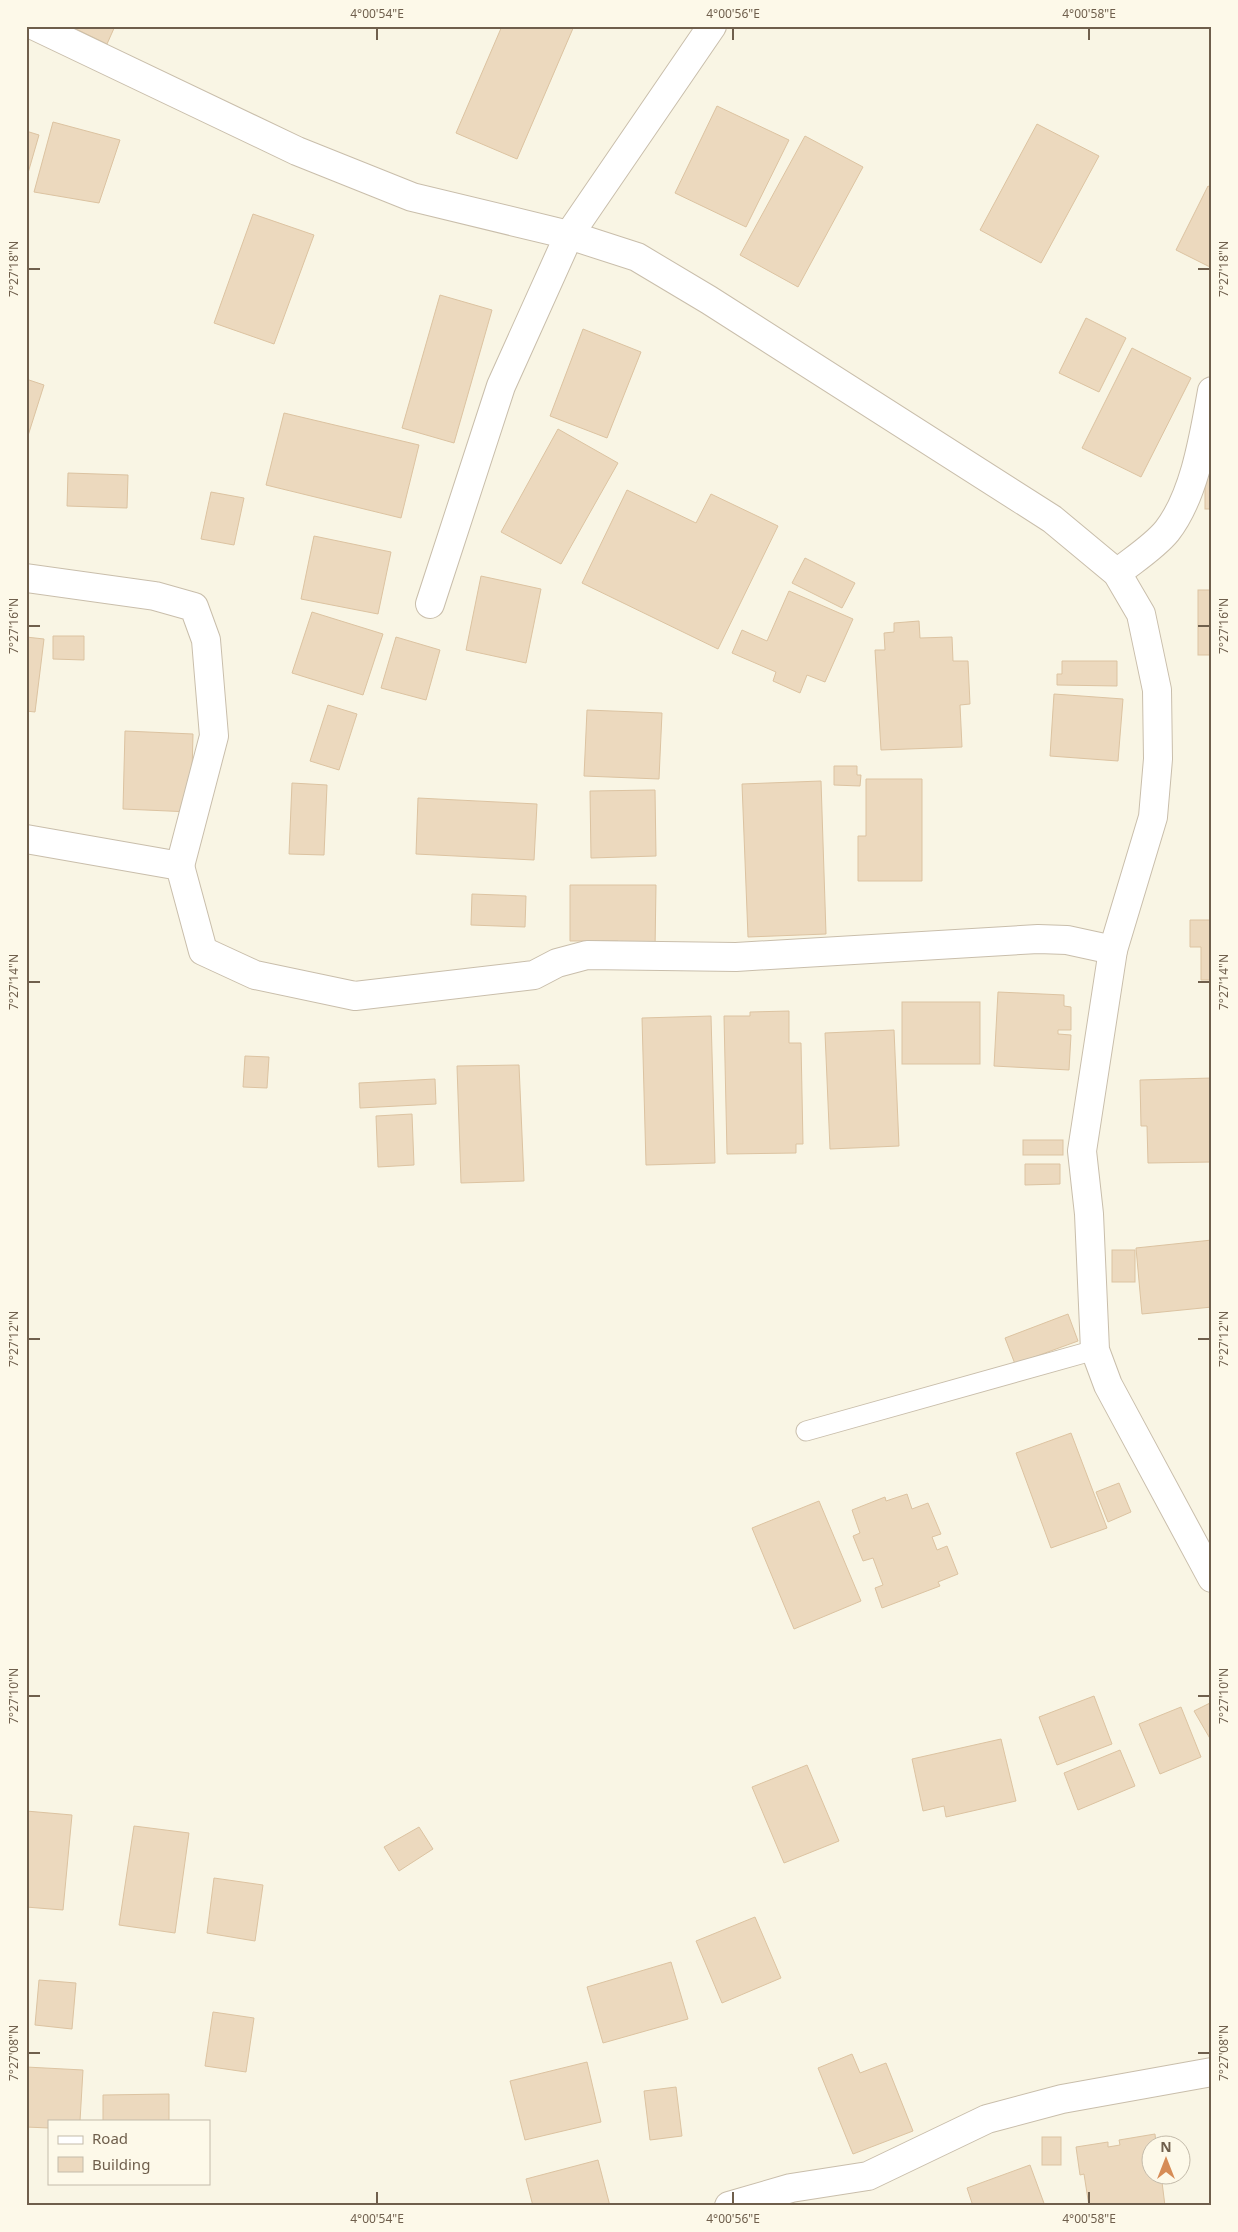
<svg xmlns="http://www.w3.org/2000/svg" width="1238" height="2232" viewBox="0 0 1238 2232" font-family="'Noto Sans',sans-serif">
  <style>
    .building { fill: #ecd9be; stroke: #dcc3a1 }
    .lines { fill: none; stroke-linecap: round; stroke-linejoin: round }
    .service-casing { stroke: #c9beab; stroke-width: 21 }
    .minor-casing { stroke: #c9beab; stroke-width: 30 }
    .service { stroke: #fff; stroke-width: 19 }
    .minor { stroke: #fff; stroke-width: 28 }
    .ticks { fill: none; stroke: #6f5f4c; stroke-width: 2 }
    .neatline { fill: none; stroke: #6f5f4c; stroke-width: 2 }
    .ticks-label { font-size: 12px; text-anchor: middle; fill: #6f5f4c }
  </style>
  <rect width="100%" height="100%" fill="#f9f5e4"/>
  <g class="building">
    <polygon points="70,26 115,26 107,44"/>
    <polygon points="502,26 574,26 517,159 456,133"/>
    <polygon points="717,106 789,140 746,227 675,193"/>
    <polygon points="53,122 120,140 99,203 34,192"/>
    <polygon points="1037,124 1099,156 1041,263 980,230"/>
    <polygon points="26,131 39,135 26,180"/>
    <polygon points="805,136 863,167 798,287 740,255"/>
    <polygon points="1208,186 1212,188 1212,268 1176,250"/>
    <polygon points="253,214 314,235 274,344 214,323"/>
    <polygon points="440,295 492,310 454,443 402,428"/>
    <polygon points="1086,318 1126,338 1099,392 1059,373"/>
    <polygon points="583,329 641,352 607,438 550,416"/>
    <polygon points="1132,348 1191,378 1141,477 1082,448"/>
    <polygon points="26,379 44,385 26,442"/>
    <polygon points="284,413 419,445 401,518 266,485"/>
    <polygon points="558,429 618,463 561,564 501,532"/>
    <rect x="1205" y="468" width="7" height="41"/>
    <polygon points="68,473 128,475 127,508 67,506"/>
    <polygon points="627,490 696,523 711,494 778,526 718,649 582,583"/>
    <polygon points="211,492 244,498 234,545 201,539"/>
    <polygon points="314,536 391,552 378,614 301,599"/>
    <polygon points="805,558 855,583 842,608 792,583"/>
    <polygon points="481,576 541,589 526,663 466,650"/>
    <rect x="1198" y="590" width="14" height="65"/>
    <polygon points="789,591 853,619 825,682 807,675 800,693 773,681 776,672 732,653 742,630 767,641"/>
    <polygon points="312,612 383,634 363,695 292,673"/>
    <polygon points="919,621 920,638 952,637 953,661 968,661 970,704 960,705 962,747 881,750 875,650 885,650 884,633 894,632 894,623"/>
    <polygon points="53,636 84,636 84,660 53,659"/>
    <polygon points="26,637 44,639 35,712 26,711"/>
    <polygon points="396,637 440,650 426,700 381,688"/>
    <polygon points="1062,661 1117,661 1117,686 1057,685 1057,674 1062,674"/>
    <polygon points="1054,694 1123,699 1118,761 1050,756"/>
    <polygon points="328,705 357,714 339,770 310,761"/>
    <polygon points="587,710 662,713 659,779 584,776"/>
    <polygon points="125,731 193,734 191,812 123,809"/>
    <polygon points="834,766 857,766 857,775 861,775 860,786 834,785"/>
    <polygon points="866,779 922,779 922,881 858,881 858,836 866,836"/>
    <polygon points="821,781 826,934 748,937 742,784"/>
    <polygon points="292,783 327,785 324,855 289,854"/>
    <polygon points="655,790 656,856 591,858 590,791"/>
    <polygon points="418,798 537,804 534,860 416,854"/>
    <polygon points="570,885 656,885 655,950 618,950 618,941 570,941"/>
    <polygon points="472,894 526,896 525,927 471,925"/>
    <polygon points="1190,920 1212,920 1212,980 1201,980 1201,947 1190,947"/>
    <polygon points="998,992 1064,995 1064,1006 1071,1007 1071,1030 1058,1030 1058,1034 1071,1035 1069,1070 994,1066"/>
    <rect x="902" y="1002" width="78" height="62"/>
    <polygon points="789,1011 789,1043 801,1043 803,1144 796,1144 796,1153 727,1154 724,1016 750,1016 750,1012"/>
    <polygon points="711,1016 715,1163 646,1165 642,1018"/>
    <polygon points="894,1030 899,1146 830,1149 825,1033"/>
    <polygon points="245,1056 269,1057 267,1088 243,1087"/>
    <polygon points="519,1065 524,1181 461,1183 457,1066"/>
    <polygon points="1212,1078 1212,1162 1148,1163 1147,1126 1141,1126 1140,1080"/>
    <polygon points="435,1079 436,1104 360,1108 359,1083"/>
    <polygon points="412,1114 414,1165 378,1167 376,1116"/>
    <rect x="1023" y="1140" width="40" height="15"/>
    <polygon points="1025,1164 1060,1164 1060,1184 1025,1185"/>
    <polygon points="1212,1240 1212,1307 1142,1314 1136,1248"/>
    <rect x="1112" y="1250" width="23" height="32"/>
    <polygon points="1068,1314 1078,1341 1015,1364 1005,1338"/>
    <polygon points="1071,1433 1107,1528 1051,1548 1016,1453"/>
    <polygon points="1119,1483 1131,1512 1108,1522 1096,1492"/>
    <polygon points="907,1494 912,1509 928,1503 941,1534 932,1537 937,1550 947,1546 958,1574 938,1582 940,1586 882,1608 875,1588 883,1585 873,1558 863,1561 853,1536 860,1533 852,1510 885,1497 886,1501"/>
    <polygon points="819,1501 861,1601 794,1629 752,1528"/>
    <polygon points="1094,1696 1112,1744 1057,1765 1039,1717"/>
    <polygon points="1212,1702 1212,1742 1194,1711"/>
    <polygon points="1181,1707 1201,1757 1160,1774 1139,1724"/>
    <polygon points="1001,1739 1016,1801 946,1817 944,1806 923,1811 912,1759"/>
    <polygon points="1120,1750 1135,1786 1078,1810 1064,1773"/>
    <polygon points="807,1765 839,1841 784,1863 752,1787"/>
    <polygon points="26,1811 72,1815 63,1910 26,1907"/>
    <polygon points="134,1826 189,1833 175,1933 119,1925"/>
    <polygon points="419,1827 433,1849 399,1871 384,1847"/>
    <polygon points="214,1878 263,1885 255,1941 207,1933"/>
    <polygon points="755,1917 781,1978 722,2003 696,1941"/>
    <polygon points="671,1962 688,2019 603,2043 587,1987"/>
    <polygon points="39,1980 76,1983 72,2029 35,2025"/>
    <polygon points="213,2012 254,2018 246,2072 205,2066"/>
    <polygon points="852,2054 860,2073 886,2063 913,2131 853,2154 818,2068"/>
    <polygon points="587,2062 601,2122 525,2140 510,2081"/>
    <polygon points="26,2067 83,2070 80,2121 49,2121 49,2128 26,2127"/>
    <polygon points="676,2087 682,2136 650,2140 644,2091"/>
    <polygon points="169,2094 169,2121 103,2121 103,2095"/>
    <polygon points="1155,2134 1156,2144 1150,2144 1150,2174 1161,2174 1165,2206 1089,2206 1084,2174 1080,2175 1076,2147 1108,2142 1108,2147 1120,2145 1119,2140"/>
    <rect x="1042" y="2137" width="19" height="28"/>
    <polygon points="598,2160 610,2206 533,2206 526,2179"/>
    <polygon points="1030,2165 1045,2206 973,2206 967,2188"/>
  </g>
  <g class="lines">
    <g class="service-casing">
      <polyline id="service" points="806,1431 1095,1350"/>
    </g>
    <g class="minor-casing">
      <g id="minor">
        <polyline points="35,26 297,151 412,197 569,235 637,257 709,300 1052,519 1117,573 1141,614 1157,690 1158,759 1153,817 1113,950 1082,1151 1089,1214 1095,1350 1108,1385 1212,1578"/>
        <path d="M 1117,573 C 1133,560 1154,547 1167,531 C 1195,495 1204,435 1212,391"/>
        <polyline points="26,578 155,596 194,607 206,640 214,736 180,866"/>
        <polyline points="430,604 501,386 569,235 712,26"/>
        <polyline points="26,839 180,866 203,951 255,975 355,996 534,975 557,963 587,955 736,957 1038,939 1067,940 1113,950"/>
        <polyline points="729,2206 791,2188 868,2176 987,2119 1062,2099 1212,2072"/>
      </g>
    </g>
    <use href="#service" class="service"/>
    <use href="#minor" class="minor"/>
  </g>
  <path class="ticks" d="M 377,28 L 377,40M 733,28 L 733,40M 1089,28 L 1089,40M 28,269 L 40,269M 1198,269 L 1210,269M 28,626 L 40,626M 1198,626 L 1210,626M 28,982 L 40,982M 1198,982 L 1210,982M 28,1339 L 40,1339M 1198,1339 L 1210,1339M 28,1696 L 40,1696M 1198,1696 L 1210,1696M 28,2053 L 40,2053M 1198,2053 L 1210,2053M 377,2192 L 377,2204M 733,2192 L 733,2204M 1089,2192 L 1089,2204"/>
  <rect width="1238" height="2232" fill="none" stroke="#fdf9e9" stroke-width="55"/>
  <rect x="48" y="2120" width="162" height="65" fill="#fdf9e9" stroke="#c4bbaa"/>
  <rect x="58" y="2136" width="25" height="8" fill="#ffffff" stroke="#c4bbaa"/>
  <text x="92" y="2144" font-size="15" fill="#6f5f4c">Road</text>
  <rect x="58" y="2157" width="25" height="15" fill="#ecd9be" stroke="#c4bbaa"/>
  <text x="92" y="2170" font-size="15" fill="#6f5f4c">Building</text>
  <g transform="translate(1166 2160)"><circle r="24" fill="#fdf9e9" stroke="#c4bbaa"/>
  <path d="M0-4L9 19L0 12L-9 19Z" fill="#d68c56"/>
  <text y="-8" font-size="14" font-weight="bold" text-anchor="middle" fill="#6f5f4c">N</text>
  </g>
  <rect x="28" y="28" width="1182" height="2176" class="neatline"/>
  <g class="ticks-label">
    <text x="377" y="18">4°00'54"E</text>
    <text x="733" y="18">4°00'56"E</text>
    <text x="1089" y="18">4°00'58"E</text>
    <text transform="translate(14 269) rotate(-90)" y="4">7°27'18"N</text>
    <text transform="translate(1224 269) rotate(-90)" y="4">7°27'18"N</text>
    <text transform="translate(14 626) rotate(-90)" y="4">7°27'16"N</text>
    <text transform="translate(1224 626) rotate(-90)" y="4">7°27'16"N</text>
    <text transform="translate(14 982) rotate(-90)" y="4">7°27'14"N</text>
    <text transform="translate(1224 982) rotate(-90)" y="4">7°27'14"N</text>
    <text transform="translate(14 1339) rotate(-90)" y="4">7°27'12"N</text>
    <text transform="translate(1224 1339) rotate(-90)" y="4">7°27'12"N</text>
    <text transform="translate(14 1696) rotate(-90)" y="4">7°27'10"N</text>
    <text transform="translate(1224 1696) rotate(-90)" y="4">7°27'10"N</text>
    <text transform="translate(14 2053) rotate(-90)" y="4">7°27'08"N</text>
    <text transform="translate(1224 2053) rotate(-90)" y="4">7°27'08"N</text>
    <text x="377" y="2223">4°00'54"E</text>
    <text x="733" y="2223">4°00'56"E</text>
    <text x="1089" y="2223">4°00'58"E</text>
  </g>
</svg>
